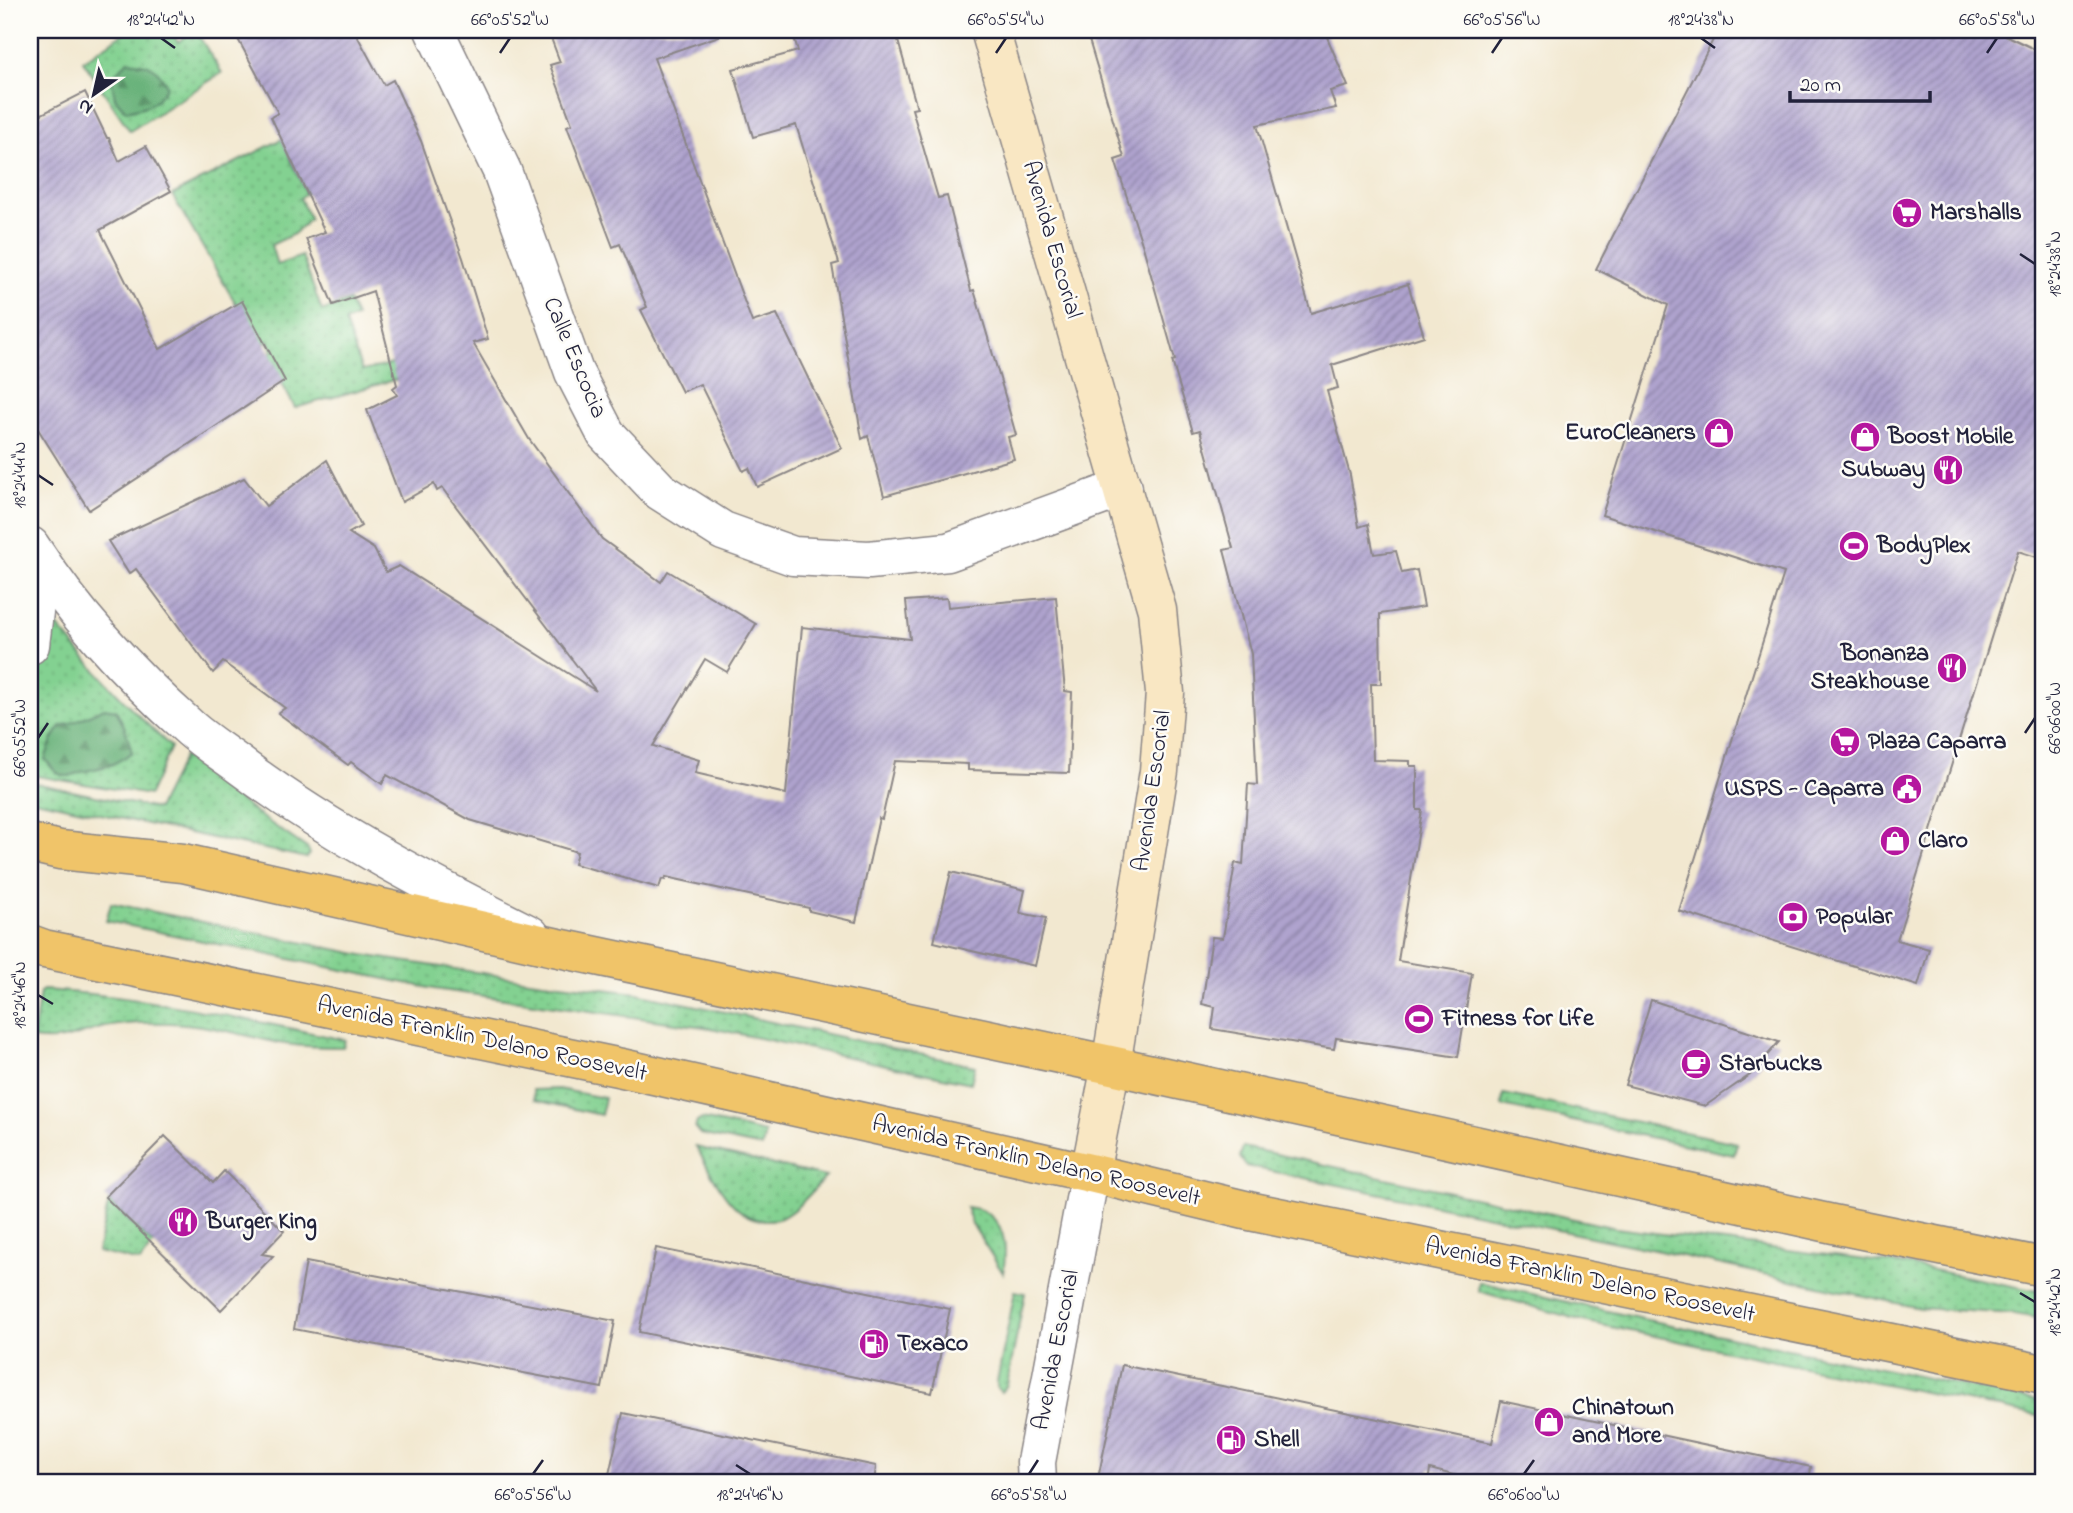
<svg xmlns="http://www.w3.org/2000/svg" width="2073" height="1513" viewBox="0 0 2073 1513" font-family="'Indie Flower',sans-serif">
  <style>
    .grass { fill: url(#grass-dots); stroke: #527a66; stroke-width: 2 }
    .forest { fill: url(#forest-firs); stroke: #466a5b; stroke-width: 2 }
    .building { fill: url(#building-hatch) }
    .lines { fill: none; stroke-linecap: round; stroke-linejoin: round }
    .street-casing { stroke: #8a8586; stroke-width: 41 }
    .secondary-casing { stroke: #8a8586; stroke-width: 41 }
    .primary-casing { stroke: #8a8586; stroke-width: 41 }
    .street { stroke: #fff; stroke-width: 38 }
    .secondary { stroke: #f9e7c3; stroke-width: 38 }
    .primary { stroke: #f0c469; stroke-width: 38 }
    .ticks { fill: none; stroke: #22223b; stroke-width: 2.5 }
    .labels { text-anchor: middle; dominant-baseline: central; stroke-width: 5; stroke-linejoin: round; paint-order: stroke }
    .poi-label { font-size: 24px; font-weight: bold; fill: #22223b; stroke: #fdfcf7; text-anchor: start }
    .street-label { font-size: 24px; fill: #22223b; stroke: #fdfcf7 }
    .neatline { fill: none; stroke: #22223b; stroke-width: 2.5 }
    .ticks-label { font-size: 18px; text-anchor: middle; fill: #22223b }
  </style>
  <defs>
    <pattern id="grass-dots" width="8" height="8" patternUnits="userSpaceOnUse" patternTransform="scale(1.75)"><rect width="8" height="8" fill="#83d191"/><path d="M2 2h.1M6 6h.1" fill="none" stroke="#71b37e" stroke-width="1.8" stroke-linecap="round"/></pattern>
    <pattern id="forest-firs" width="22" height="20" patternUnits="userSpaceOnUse" patternTransform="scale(1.75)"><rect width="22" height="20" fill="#6ab37b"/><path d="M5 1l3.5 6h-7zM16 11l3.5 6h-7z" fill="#579166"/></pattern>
    <pattern id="building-hatch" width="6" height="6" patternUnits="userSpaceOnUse" patternTransform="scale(1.75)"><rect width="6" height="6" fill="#afa3ce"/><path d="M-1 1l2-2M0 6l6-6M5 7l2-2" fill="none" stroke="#8e84a8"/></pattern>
  </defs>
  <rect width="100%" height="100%" fill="#fdfcf7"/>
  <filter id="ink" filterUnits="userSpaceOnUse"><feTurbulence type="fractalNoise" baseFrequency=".0143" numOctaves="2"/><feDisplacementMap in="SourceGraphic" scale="14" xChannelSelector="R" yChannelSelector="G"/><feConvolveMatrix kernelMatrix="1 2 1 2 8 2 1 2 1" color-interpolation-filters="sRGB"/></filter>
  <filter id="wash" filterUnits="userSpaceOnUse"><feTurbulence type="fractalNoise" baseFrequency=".00686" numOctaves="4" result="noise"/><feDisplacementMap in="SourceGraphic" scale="28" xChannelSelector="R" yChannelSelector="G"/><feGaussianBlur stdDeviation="1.57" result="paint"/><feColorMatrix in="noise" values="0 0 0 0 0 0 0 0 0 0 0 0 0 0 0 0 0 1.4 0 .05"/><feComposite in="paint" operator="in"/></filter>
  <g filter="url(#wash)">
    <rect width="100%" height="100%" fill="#f2e8d0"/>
    <g class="grass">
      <polygon points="128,30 170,30 178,42 195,30 222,73 130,131 83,61"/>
      <polygon points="282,139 306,194 300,198 310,219 294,234 271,245 277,265 302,256 322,311 349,301 356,317 345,322 362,371 392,364 461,361 295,408 267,355 273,351 268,341 260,345 172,195"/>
      <path d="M 48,620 L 54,622 C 91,666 129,708 171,747 L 149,795 L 30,775 L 30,705 Z"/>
      <polygon points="184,756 253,811 308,849 310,854 306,858 30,799 30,782 157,809"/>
      <polygon points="111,903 368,956 543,982 637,993 975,1066 971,1083 711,1028 434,989 106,921"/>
      <path d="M 43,990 C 145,996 245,1019 345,1040 L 343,1047 C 322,1047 301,1047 279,1043 C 242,1035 207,1024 169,1023 C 148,1022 126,1023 105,1027 C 77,1034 64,1044 33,1039 L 40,992 Z"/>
      <polygon points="558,1089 605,1098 601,1115 534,1100 533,1090"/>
      <polygon points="1503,1094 1504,1094 1737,1143 1734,1155 1502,1106"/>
      <polygon points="702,1119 765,1133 762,1147 700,1134 695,1128 697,1122"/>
      <path d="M 696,1147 L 826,1177 C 812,1191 799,1209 781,1218 C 776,1220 770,1220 765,1220 C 731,1221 711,1171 696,1147 Z"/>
      <polygon points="1243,1147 1616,1228 1913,1266 2043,1292 2043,1319 2014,1314 1919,1308 1659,1251 1246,1166 1240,1157"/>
      <polygon points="109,1201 153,1244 140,1262 97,1252"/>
      <path d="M 966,1207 C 971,1208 979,1208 983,1211 C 1007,1223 1007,1251 1003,1273 L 972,1224 Z"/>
      <polygon points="1479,1282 1643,1319 2043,1402 2043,1417 1587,1322 1478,1291"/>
      <polygon points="1015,1291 1025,1293 1007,1385 1001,1392 997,1388 997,1382"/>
    </g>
    <g class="forest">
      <path d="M 128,61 C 149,63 157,66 167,86 C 154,106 149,106 126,111 L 115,98 L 111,78 Z"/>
      <path d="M 104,708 L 116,710 L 125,728 L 132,752 C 111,768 105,766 81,772 C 76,773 71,777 66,776 C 55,775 51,766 45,759 L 52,740 L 61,726 L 74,722 Z"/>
    </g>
    <g id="blocks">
      <g class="building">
        <polygon points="233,30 354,30 384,85 393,80 421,141 463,258 488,339 473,343 529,439 602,539 661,582 668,571 756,624 727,672 705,659 653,746 699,760 695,773 786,794 802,627 910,639 906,601 947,598 948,607 1056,597 1065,691 1072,692 1069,773 968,770 968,764 895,761 882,819 879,818 856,922 809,911 809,908 666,877 665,880 662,879 659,888 574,864 577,852 470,820 387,775 382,784 351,762 348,765 278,713 285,708 223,662 213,673 136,569 129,574 108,541 244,478 266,506 327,460 361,526 349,533 374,549 386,572 399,566 596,691 442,488 437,491 434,484 402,502 367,410 397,395 393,388 397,385 373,291 333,305 306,239 325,232 271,117 278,113"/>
        <polygon points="573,30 718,30 719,36 654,58 752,322 777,314 842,448 757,487 749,468 743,471 700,384 682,392 641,310 647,307 620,244 613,247 567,126 572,124 550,65 560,62 551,38"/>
        <polygon points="792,30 895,30 917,108 912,109 938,198 947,196 971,291 974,290 1003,389 1016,435 1008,437 1014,459 884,496 868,436 862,439 832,265 839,263 796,125 753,137 733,69 798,51"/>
        <polygon points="1086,30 1324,30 1348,86 1330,91 1336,108 1257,125 1311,313 1408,284 1424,336 1332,365 1338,388 1327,391 1350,475 1359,527 1368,524 1374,554 1396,551 1402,573 1417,570 1424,607 1380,614 1381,684 1371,684 1373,760 1410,761 1410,766 1417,766 1417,810 1422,810 1398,961 1472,973 1458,1057 1336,1038 1334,1049 1212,1029 1215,1007 1202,1004 1212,937 1223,938 1235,863 1243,865 1248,784 1257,785 1251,654 1224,550 1233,548 1200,430 1193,432 1172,361 1175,360 1144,250 1115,160 1124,157"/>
        <polygon points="1718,30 1995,30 2043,53 2043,559 2018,551 1897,940 1929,949 1918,986 1679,911 1784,573 1602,515 1668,305 1596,269"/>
        <polygon points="85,92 107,138 109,138 119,161 146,146 171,191 100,230 160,349 242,301 285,381 89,510 38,429 30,429 30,120"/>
        <polygon points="951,872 1025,890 1020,913 1046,918 1035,966 934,942"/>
        <polygon points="1651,1000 1779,1042 1750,1075 1705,1106 1625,1085"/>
        <polygon points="165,1136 213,1183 224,1171 284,1231 262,1254 273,1256 221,1310 105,1197"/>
        <polygon points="656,1248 950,1309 932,1393 639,1332"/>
        <polygon points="306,1262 615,1321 602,1388 294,1329"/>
        <polygon points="1122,1365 1492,1443 1501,1401 1811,1467 1809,1483 1484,1483 1430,1469 1428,1483 1097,1483"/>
        <polygon points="623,1413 876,1466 874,1483 607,1483"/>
      </g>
    </g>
  </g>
  <g filter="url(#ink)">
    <use href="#blocks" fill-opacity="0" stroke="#8a8586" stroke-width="2"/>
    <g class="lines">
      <g class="street-casing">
        <g id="street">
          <polyline points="434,30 502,171 574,372 606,434 660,491 723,531 793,556 869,560 948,552 1123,488"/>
          <path d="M 30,546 C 74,614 130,675 191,729 C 207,743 225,754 242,767 C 332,834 431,885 530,935"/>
          <polyline points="30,645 40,562"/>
          <polyline points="1037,1483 1036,1462 1090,1173"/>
        </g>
      </g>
      <g class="secondary-casing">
        <polyline id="secondary" points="990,30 1157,610 1165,693 1159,771 1111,1065 1090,1173"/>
      </g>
      <g class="primary-casing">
        <g id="primary">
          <polyline points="30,843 60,850 183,863 554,947 1111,1065 1833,1224 2043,1267"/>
          <polyline points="30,944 44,949 622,1068 1090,1173 1249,1211 2043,1374"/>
        </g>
      </g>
      <use href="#street" class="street"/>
      <use href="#secondary" class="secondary"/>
      <use href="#primary" class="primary"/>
    </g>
  </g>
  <path class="ticks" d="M 161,38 L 175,48M 1701,38 L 1715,48M 500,53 L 510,38M 996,53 L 1006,38M 1492,53 L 1502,38M 1987,53 L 1997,38M 2020,254 L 2035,264M 38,475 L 53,485M 2025,733 L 2035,718M 38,738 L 48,723M 38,995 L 53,1004M 2020,1293 L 2035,1302M 736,1465 L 750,1474M 533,1474 L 543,1460M 1029,1474 L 1038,1460M 1524,1474 L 1534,1460"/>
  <defs>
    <g id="supermarket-disc" transform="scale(1.575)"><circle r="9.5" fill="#b5179e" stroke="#fdfcf7"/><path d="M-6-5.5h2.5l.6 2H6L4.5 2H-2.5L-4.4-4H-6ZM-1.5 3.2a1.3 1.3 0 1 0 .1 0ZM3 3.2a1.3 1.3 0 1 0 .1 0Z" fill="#fff"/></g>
    <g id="shop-disc" transform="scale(1.575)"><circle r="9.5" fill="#b5179e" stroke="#fdfcf7"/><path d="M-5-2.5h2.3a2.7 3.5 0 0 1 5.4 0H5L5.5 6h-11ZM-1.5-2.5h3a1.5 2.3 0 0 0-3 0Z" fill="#fff"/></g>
    <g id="restaurant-disc" transform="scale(1.575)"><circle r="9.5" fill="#b5179e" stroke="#fdfcf7"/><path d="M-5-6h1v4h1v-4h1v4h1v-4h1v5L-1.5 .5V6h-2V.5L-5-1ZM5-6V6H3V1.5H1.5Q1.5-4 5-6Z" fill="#fff"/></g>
    <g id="stadium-disc" transform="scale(1.575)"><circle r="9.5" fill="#b5179e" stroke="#fdfcf7"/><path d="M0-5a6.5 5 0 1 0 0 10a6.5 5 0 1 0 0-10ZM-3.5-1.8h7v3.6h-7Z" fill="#fff"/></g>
    <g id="civic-disc" transform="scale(1.575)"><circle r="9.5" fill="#b5179e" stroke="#fdfcf7"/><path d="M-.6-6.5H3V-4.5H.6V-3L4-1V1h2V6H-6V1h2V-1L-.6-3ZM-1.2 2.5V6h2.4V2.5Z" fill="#fff"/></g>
    <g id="bank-disc" transform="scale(1.575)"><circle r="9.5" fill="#b5179e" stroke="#fdfcf7"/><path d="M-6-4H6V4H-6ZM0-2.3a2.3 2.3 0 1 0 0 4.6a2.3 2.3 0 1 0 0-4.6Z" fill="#fff"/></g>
    <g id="cafe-disc" transform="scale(1.575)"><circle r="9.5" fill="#b5179e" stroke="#fdfcf7"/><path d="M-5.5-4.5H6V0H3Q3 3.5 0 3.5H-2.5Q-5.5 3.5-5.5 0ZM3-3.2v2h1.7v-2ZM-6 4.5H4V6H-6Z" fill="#fff"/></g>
    <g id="fuel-disc" transform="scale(1.575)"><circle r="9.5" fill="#b5179e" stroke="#fdfcf7"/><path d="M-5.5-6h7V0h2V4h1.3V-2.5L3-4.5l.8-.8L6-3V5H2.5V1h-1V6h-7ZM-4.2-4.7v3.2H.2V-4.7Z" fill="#fff"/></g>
  </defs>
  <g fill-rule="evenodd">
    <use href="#supermarket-disc" x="1907" y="213"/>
    <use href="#shop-disc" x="1719" y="433"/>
    <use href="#shop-disc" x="1865" y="437"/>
    <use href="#restaurant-disc" x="1948" y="470"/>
    <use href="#stadium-disc" x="1854" y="546"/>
    <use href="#restaurant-disc" x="1952" y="668"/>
    <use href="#supermarket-disc" x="1845" y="742"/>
    <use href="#civic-disc" x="1907" y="789"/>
    <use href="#shop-disc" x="1895" y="841"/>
    <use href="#bank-disc" x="1793" y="917"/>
    <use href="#stadium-disc" x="1419" y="1019"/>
    <use href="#cafe-disc" x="1696" y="1064"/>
    <use href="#restaurant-disc" x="183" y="1222"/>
    <use href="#fuel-disc" x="874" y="1344"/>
    <use href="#shop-disc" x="1549" y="1422"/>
    <use href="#fuel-disc" x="1231" y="1440"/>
  </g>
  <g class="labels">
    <g class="poi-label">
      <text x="1930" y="213">Marshalls</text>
      <text x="1696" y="433" text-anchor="end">EuroCleaners</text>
      <text x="1888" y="437">Boost Mobile</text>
      <text x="1925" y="470" text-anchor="end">Subway</text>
      <text x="1877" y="546">BodyPlex</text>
      <text x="1929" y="654" text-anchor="end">Bonanza<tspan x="1929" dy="28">Steakhouse</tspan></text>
      <text x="1868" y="742">Plaza Caparra</text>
      <text x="1884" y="789" text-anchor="end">USPS - Caparra</text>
      <text x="1918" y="841">Claro</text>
      <text x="1816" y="917">Popular</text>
      <text x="1442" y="1019">Fitness for Life</text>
      <text x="1719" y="1064">Starbucks</text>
      <text x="206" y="1222">Burger King</text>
      <text x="897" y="1344">Texaco</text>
      <text x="1572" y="1408">Chinatown<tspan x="1572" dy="28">and More</tspan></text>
      <text x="1254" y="1440">Shell</text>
    </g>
    <g class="street-label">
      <text transform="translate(1051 240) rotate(74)">Avenida Escorial</text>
      <text transform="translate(574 358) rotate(67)">Calle Escocia</text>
      <text transform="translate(1153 791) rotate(-82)">Avenida Escorial</text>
      <text transform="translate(482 1040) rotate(12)">Avenida Franklin Delano Roosevelt</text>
      <text transform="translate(1036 1162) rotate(13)">Avenida Franklin Delano Roosevelt</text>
      <text transform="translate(1590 1281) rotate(12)">Avenida Franklin Delano Roosevelt</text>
      <text transform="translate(1057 1350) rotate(-79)">Avenida Escorial</text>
    </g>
  </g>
  <rect width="2073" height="1513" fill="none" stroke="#fdfcf7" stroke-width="77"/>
  <g transform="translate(94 94) rotate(214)" stroke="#fdfcf7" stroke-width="5" paint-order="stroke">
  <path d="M0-5L12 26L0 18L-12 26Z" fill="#22223b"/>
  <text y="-10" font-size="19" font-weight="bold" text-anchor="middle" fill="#22223b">N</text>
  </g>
  <path d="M1790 91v10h140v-10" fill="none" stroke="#22223b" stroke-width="3.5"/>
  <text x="1800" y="91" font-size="21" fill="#22223b" stroke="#fdfcf7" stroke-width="5" paint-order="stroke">20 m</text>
  <rect x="38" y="38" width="1997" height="1436" class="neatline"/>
  <g class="ticks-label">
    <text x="161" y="25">18°24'42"N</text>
    <text x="510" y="25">66°05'52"W</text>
    <text x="1006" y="25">66°05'54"W</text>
    <text x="1502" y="25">66°05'56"W</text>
    <text x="1701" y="25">18°24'38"N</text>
    <text x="1997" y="25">66°05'58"W</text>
    <text transform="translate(2054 264) rotate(-90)" y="6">18°24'38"N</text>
    <text transform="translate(19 475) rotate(-90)" y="6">18°24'44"N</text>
    <text transform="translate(2054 718) rotate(-90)" y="6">66°06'00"W</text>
    <text transform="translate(19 738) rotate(-90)" y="6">66°05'52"W</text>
    <text transform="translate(19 995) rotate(-90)" y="6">18°24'46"N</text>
    <text transform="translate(2054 1302) rotate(-90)" y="6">18°24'42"N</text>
    <text x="533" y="1500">66°05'56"W</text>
    <text x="750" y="1500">18°24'46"N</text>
    <text x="1029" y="1500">66°05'58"W</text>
    <text x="1524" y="1500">66°06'00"W</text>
  </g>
</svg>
